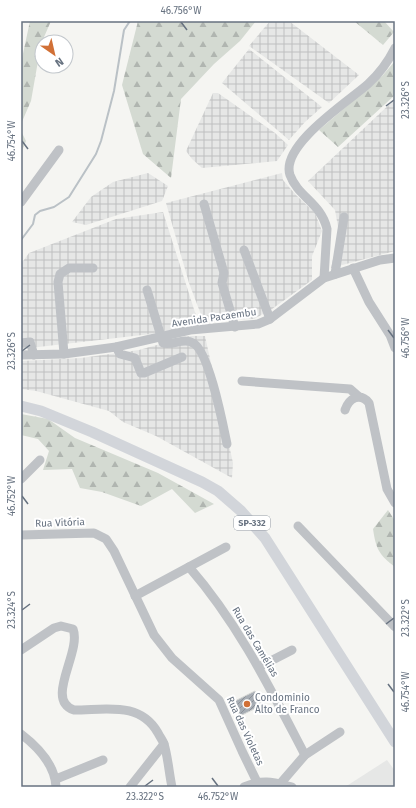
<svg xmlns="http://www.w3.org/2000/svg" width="416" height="808" viewBox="0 0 416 808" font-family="'Fira Sans',sans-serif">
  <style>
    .built { fill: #e6e7e6 }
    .industrial { fill: url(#industrial-grid) }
    .forest { fill: url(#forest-firs) }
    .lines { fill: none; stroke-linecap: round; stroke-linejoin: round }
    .stream { stroke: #bac1c6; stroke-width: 2 }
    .building { fill: url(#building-hatch); stroke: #d6d7d5 }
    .minor { stroke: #bfc2c6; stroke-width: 9 }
    .major { stroke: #d2d5da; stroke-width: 11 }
    .ticks { fill: none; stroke: #677280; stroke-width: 1.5 }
    .poi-dot { fill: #d17036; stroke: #fff; stroke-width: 1.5 }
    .labels { text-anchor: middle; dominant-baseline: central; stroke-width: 4; stroke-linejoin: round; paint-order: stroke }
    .shield { fill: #fff; stroke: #959ca6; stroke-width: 1 }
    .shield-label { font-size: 9px; font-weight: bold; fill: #677280 }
    .street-label { font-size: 10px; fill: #677280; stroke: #fff }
    .poi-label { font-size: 10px; fill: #677280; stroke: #fff; text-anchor: start }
    .neatline { fill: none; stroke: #677280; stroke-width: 1.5 }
    .ticks-label { font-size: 10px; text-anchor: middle; fill: #677280 }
  </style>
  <defs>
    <pattern id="industrial-grid" width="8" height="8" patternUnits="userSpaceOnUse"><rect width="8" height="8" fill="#e6e7e6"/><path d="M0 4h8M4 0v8" fill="none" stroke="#bec0c0"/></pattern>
    <pattern id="forest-firs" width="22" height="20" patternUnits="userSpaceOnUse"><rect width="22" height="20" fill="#d4dad2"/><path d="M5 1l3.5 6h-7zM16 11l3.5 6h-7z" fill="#b0b5b0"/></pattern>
    <pattern id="building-hatch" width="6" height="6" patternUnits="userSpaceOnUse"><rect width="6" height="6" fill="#a7adb4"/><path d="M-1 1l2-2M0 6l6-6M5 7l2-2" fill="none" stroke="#8c9198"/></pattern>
  </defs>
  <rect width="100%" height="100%" fill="#f5f5f2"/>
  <polygon class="built" points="387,760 395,771 395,787 345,787"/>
  <g class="industrial">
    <polygon points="270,21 289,21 359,75 329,103 249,46"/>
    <polygon points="249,49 322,107 305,122 289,140 222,83"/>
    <polygon points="213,93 218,93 275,133 288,145 277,161 202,168 192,159 186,151"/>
    <polygon points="395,99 395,251 331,268 339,233 335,210 308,181"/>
    <polygon points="148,173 168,186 162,201 86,225 72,222 91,197 113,182"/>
    <polygon points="282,173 283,180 296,195 315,213 322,231 312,256 312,280 272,309 254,319 203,320 189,283 166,203"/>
    <polygon points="163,212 199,325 151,334 21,349 21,264 29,253 116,219"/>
    <polygon points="189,336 205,336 233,463 232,478 156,436 123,422 109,411 36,391 21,389 21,361 81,358 139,350"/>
  </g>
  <g class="forest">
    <polygon points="30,21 51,21 41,44 31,101 21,124 21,63"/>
    <polygon points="138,21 256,21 240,41 214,64 181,99 171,178 143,154 122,85"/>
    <polygon points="354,21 384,21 394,32 383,45"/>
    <polygon points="395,61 395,95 338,147 319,130 383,75"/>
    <polygon points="21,131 26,141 21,153"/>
    <polygon points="21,414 48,419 75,438 158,473 214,504 195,513 172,489 141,506 102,492 80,488 72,469 43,470 49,451 38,439 21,435"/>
    <path d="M 388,510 L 395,521 L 395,567 C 379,555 376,549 373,529 Z"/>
  </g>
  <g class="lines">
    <polyline class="stream" points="21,240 33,224 35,215 40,211 54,207 69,197 96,154 101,141 114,91 124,30 130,21"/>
  </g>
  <polygon class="building" points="255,691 262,705 240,716 233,702"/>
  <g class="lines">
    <g class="minor">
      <polyline points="21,202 59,150"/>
      <polyline points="204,204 224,273 222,283 235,327"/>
      <polyline points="244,250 270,319"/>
      <polyline points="353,268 369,302 390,335 395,348"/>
      <polyline points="335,274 344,217"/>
      <path d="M 324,278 L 327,229 C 321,203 298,197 290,175 C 280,145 349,101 368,84 C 379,74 388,62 395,48"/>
      <path d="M 147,290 L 163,343 C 172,346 184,337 193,343 C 209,351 223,425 227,444"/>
      <polyline points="21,343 30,342 34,355"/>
      <polyline points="116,347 120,354 135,358 141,373 144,373 182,357"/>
      <polyline points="64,354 58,282 60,274 69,268 93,268"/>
      <polyline points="21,355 64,354 116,347 190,330 258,324 270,319 324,278 380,260 395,258"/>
      <polyline points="242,381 350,389 358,396"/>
      <path d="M 345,410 C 349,398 360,392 369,403 L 387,489 L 395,503"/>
      <polyline points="21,479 40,460"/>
      <polyline points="298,526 395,627"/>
      <polyline points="21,535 94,533 106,539 114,551 154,635 172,658 219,700 242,751 257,782"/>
      <path d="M 189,567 C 238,623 271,690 305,755"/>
      <polyline points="135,596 226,547"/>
      <path d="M 21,650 L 54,628 L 61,626 L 73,629 C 82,652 44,700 74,710 C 106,710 140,701 158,733 C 160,737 163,741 164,744 C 168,757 169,773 172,787"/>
      <polyline points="259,667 292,650"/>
      <path d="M 21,734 C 38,747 55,764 56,787"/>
      <polyline points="56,779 103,760"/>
      <polyline points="280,784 305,755 340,732"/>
      <polyline points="130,787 164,744"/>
      <path d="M 244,787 C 264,779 272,782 292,787"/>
    </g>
    <polyline class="major" points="21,406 41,411 92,432 202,482 218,491 241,511 265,538 395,742"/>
  </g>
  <path class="ticks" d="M 181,22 L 187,30M 386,106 L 394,100M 22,141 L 28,149M 388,330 L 394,338M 22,351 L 30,345M 22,496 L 28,504M 22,610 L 30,604M 386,624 L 394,618M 388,684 L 394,692M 212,778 L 218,786M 145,786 L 153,780"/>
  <circle class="poi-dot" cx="247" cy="704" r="4"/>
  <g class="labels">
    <rect class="shield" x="234" y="516" width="36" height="14" rx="3"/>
    <g class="shield-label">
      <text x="252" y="523">SP-332</text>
    </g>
    <g class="street-label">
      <text transform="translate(214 318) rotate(-8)">Avenida Pacaembu</text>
      <text transform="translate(60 523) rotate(-2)">Rua Vitória</text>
      <text transform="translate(255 642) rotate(59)">Rua das Camélias</text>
      <text transform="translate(245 731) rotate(65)">Rua das Violetas</text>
    </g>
    <g class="poi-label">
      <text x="255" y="698">Condominio<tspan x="255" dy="12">Alto de Franco</tspan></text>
    </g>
  </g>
  <rect width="416" height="808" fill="none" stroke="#ffffff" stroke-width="44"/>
  <g transform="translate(54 54) rotate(146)"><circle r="19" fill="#ffffff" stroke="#c2c7cc"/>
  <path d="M0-3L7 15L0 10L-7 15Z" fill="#d17036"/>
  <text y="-6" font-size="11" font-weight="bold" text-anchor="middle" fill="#677280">N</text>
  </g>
  <rect x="22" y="22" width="372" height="764" class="neatline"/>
  <g class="ticks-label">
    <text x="181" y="14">46.756°W</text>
    <text transform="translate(405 100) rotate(-90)" y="4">23.326°S</text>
    <text transform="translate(11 141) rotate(-90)" y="4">46.754°W</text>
    <text transform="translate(405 338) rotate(-90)" y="4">46.756°W</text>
    <text transform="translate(11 351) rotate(-90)" y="4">23.326°S</text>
    <text transform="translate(11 496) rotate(-90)" y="4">46.752°W</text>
    <text transform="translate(11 610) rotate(-90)" y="4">23.324°S</text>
    <text transform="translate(405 618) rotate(-90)" y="4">23.322°S</text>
    <text transform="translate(405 692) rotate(-90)" y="4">46.754°W</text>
    <text x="145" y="800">23.322°S</text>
    <text x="218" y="800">46.752°W</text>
  </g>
</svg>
